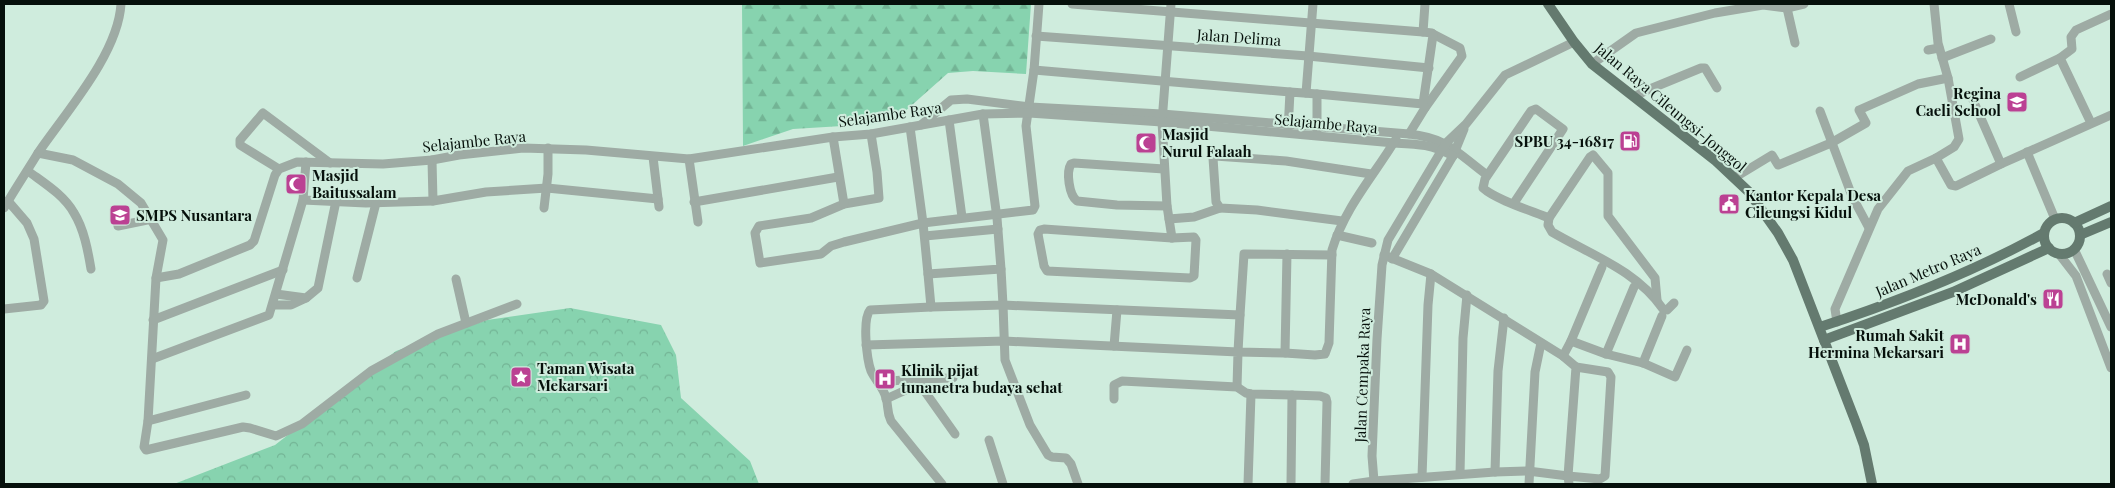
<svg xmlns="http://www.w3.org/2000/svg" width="2115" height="488" viewBox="0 0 2115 488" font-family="'Playfair Display',serif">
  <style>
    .forest { fill: url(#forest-firs) }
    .park { fill: url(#park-crowns) }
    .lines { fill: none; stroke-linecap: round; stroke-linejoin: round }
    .minor { stroke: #9eaba4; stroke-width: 9 }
    .major { stroke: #647a6f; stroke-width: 10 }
    .labels { text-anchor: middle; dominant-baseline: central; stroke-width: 4; stroke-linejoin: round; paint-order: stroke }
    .street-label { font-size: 15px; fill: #06100b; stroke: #cfecdd }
    .poi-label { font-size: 15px; font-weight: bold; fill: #06100b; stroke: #cfecdd; text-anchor: start }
  </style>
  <defs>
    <pattern id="forest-firs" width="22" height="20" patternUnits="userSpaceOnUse" patternTransform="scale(1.25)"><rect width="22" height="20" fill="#87d3af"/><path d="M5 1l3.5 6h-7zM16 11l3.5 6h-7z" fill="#73b495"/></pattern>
    <pattern id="park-crowns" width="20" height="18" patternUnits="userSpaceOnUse" patternTransform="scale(1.25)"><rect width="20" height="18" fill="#87d3af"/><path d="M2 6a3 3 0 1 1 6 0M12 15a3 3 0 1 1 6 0" fill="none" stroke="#73b495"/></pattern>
  </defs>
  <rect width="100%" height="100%" fill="#cfecdd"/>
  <polygon class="forest" points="742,4 1031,4 1026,74 973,71 948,73 903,113 875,124 793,129 743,146"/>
  <polygon class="park" points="570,308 661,325 676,355 681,398 750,461 759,484 174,484 275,445 396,351 487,320"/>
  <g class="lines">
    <g class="minor">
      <polyline points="1072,4 1423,32"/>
      <polyline points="1171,4 1162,122 1167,206 1172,238"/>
      <polyline points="2009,4 2016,32"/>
      <polyline points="1787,8 1795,43"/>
      <polyline points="1036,36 1308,56 1429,68"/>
      <polyline points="1928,50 1939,48"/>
      <polyline points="1942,58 1991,39"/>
      <polyline points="2060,58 2091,123"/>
      <polyline points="1592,64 1636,33 1715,13 1763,5 1787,8 1804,4"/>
      <polyline points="1034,70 1290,92"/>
      <polyline points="2020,77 2060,58 2072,49 2071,37 2076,30 2111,14"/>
      <polyline points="1306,93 1313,4"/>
      <polyline points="1317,94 1423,104"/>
      <polyline points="1634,97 1645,91 1701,68 1705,68 1717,88"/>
      <polyline points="1973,100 2001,164"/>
      <polyline points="1425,108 1462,56 1460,48 1433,34"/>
      <polyline points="1820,111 1852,196 1869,228"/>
      <polyline points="949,120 962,217"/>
      <path d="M 921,125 L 951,100 L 967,99 L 1030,107 L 1162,114 L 1409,134 C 1448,138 1457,153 1487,175"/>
      <polyline points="910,127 923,223 928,274 1001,269 997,218 983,114"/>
      <polyline points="1288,131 1290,92 1317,94 1317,131"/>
      <polyline points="871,134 877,172 879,198 844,204 811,218 759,226 755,233 760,263 821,254 831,246 844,242 923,223 1033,210 1035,206 1026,126 1034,70 1039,4"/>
      <polyline points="1409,134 1425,108 1423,104 1433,35 1432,33 1423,32 1425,4"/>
      <polyline points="833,137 844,204"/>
      <polyline points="2027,152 2055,219"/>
      <polyline points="38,153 73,160 118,184 141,203 163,240 156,278 148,421 144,447 146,450 243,427 250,428 276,436 302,424 371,371 438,334 517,304"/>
      <polyline points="653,157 659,207"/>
      <polyline points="1936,158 1951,185 1956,186 2001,164 2111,115"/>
      <polyline points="689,159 698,222"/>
      <polyline points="432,160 433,201 486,192 547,188 658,199"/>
      <polyline points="279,169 240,145 240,140 263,113 330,163"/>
      <path d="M 1164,169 L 1074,163 L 1071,164 C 1066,172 1069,195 1077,201 L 1117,205 L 1167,206"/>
      <path d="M 28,171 C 44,183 64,195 74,213 C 84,229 88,251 91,269"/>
      <polyline points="1734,178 1772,155 1778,165 1831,143 1866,123 1859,110 1918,84 1948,78"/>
      <polyline points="303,200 366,203 433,201"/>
      <polyline points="694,202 838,177"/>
      <path d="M 1514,203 L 1563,129 L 1536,109 L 1531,111 L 1485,179 L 1483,188 C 1496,200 1532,211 1549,218 L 1548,225 L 1552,232 C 1591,255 1636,270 1663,309 L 1667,310 L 1674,303"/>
      <path d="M 4,208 C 15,189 27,171 38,153 C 66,112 118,54 121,4"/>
      <polyline points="544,208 548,174 548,148"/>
      <polyline points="1549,218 1590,157 1593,155 1608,173 1608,216 1655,278 1657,300"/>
      <polyline points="1169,219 1194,217 1220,208"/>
      <polyline points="1342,221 1257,210 1220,208 1216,202 1213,158 1215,156 1286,161 1371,174"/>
      <polyline points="118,226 152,219"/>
      <polygon points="1044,229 1172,238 1194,237 1196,240 1194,276 1190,278 1047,271 1044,266 1038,234 1040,230"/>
      <polyline points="1337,235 1372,243"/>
      <polyline points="925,236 998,229"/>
      <polyline points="2074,249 2111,327"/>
      <polyline points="2059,254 2076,276 2111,368"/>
      <polyline points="1392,259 1453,156 1464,129"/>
      <polyline points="928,274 931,307 1003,305 1001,269"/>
      <polyline points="2107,274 2111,283"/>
      <path d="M 156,278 L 179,274 L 250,245 L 254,241 L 275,175 L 279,169 L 297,162 L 383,164 L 432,160 L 459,155 L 523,148 L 586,150 L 689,159 L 833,137 L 871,134 L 983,114 L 1029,113 L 1162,122 L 1394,143 C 1418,144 1431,144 1453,156"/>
      <polyline points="357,278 376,203"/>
      <polyline points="456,279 466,323"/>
      <polyline points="276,294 306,298 318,288 336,201"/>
      <polyline points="273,305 291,305 306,298"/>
      <path d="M 931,307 L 870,310 C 862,320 867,360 871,371 C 875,380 884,388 886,398 C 889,407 886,410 891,421 L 942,484"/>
      <polyline points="4,309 41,305 44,301 34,239 27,223 8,201"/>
      <path d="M 1240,315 L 1238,352 L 1285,353 L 1315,355 L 1325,354 L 1329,343 L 1332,250 C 1345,207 1373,177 1396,139"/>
      <polyline points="153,320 283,270"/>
      <polyline points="1837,322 1835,309 1878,209 1908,171 1936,158 1954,147 1959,139 1948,78 1938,43 1934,4"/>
      <polyline points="1571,341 1602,267"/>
      <polyline points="866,345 1004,341 1238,352 1237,387"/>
      <polyline points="1114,346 1117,310"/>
      <polyline points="1285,353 1287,254"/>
      <polyline points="1606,354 1634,287"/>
      <polyline points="1563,356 1571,341 1606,354 1643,363 1675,377 1687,350"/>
      <polyline points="152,359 269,315 303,200 306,162"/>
      <polyline points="1643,363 1662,316"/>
      <polyline points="953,378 916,379 955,434"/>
      <polyline points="878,382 916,379"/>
      <polyline points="886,399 919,384"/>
      <polyline points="1114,399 1114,385 1122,381 1237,387 1246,393 1251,394 1292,395"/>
      <polyline points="148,421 246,395"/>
      <polyline points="989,440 1003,484"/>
      <polyline points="1495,472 1498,371 1504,318"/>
      <polyline points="1460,474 1463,338 1467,295"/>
      <polyline points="1422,477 1428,305 1431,274"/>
      <polyline points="1078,484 1071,464 1066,458 1052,457 1048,455 1030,425 1005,360 1003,305 1240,315 1244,254 1332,255"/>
      <polyline points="1248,484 1251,394"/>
      <polyline points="1291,484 1292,395 1320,396 1326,398 1327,402 1325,484"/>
      <polyline points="1353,484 1374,481 1495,472 1528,471 1568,476 1576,367 1563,356 1431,274 1384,255"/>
      <polyline points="1377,484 1374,481 1372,456 1377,339 1382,265 1388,240 1446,143 1466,124 1505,75 1574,42"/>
      <polyline points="1529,484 1535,372 1541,343"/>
      <polyline points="1569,484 1568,476 1600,479 1605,476 1611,377 1608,372 1576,367"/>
    </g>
    <g class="major">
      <polyline points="1548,4 1574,42 1592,64 1716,161 1749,192 1778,233 1793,260 1856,423 1864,445 1872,484"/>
      <circle cx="2062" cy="236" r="18"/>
      <polyline points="2074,223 2111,206"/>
      <polyline points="2080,235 2111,222"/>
      <path d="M 1820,327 C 1897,302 1973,272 2044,233"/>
      <polyline points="1824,340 1953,292 2049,248"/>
    </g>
  </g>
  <defs>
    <g id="school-square" transform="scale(1.125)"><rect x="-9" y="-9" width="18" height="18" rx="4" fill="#bb4193" stroke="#cfecdd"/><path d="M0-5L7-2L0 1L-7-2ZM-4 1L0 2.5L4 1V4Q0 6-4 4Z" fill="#fff"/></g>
    <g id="fuel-square" transform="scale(1.125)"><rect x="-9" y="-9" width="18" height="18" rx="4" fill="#bb4193" stroke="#cfecdd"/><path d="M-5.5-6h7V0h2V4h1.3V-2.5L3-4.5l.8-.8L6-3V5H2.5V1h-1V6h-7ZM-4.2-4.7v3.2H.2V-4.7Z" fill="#fff"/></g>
    <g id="mosque-square" transform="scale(1.125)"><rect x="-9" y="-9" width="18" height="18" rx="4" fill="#bb4193" stroke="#cfecdd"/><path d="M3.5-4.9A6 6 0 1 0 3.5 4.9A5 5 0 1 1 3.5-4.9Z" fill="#fff"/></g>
    <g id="civic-square" transform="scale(1.125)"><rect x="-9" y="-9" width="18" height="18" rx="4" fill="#bb4193" stroke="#cfecdd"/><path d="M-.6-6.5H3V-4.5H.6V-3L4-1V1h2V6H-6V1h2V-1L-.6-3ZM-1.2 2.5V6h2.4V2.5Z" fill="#fff"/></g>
    <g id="restaurant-square" transform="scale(1.125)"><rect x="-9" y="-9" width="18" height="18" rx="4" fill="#bb4193" stroke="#cfecdd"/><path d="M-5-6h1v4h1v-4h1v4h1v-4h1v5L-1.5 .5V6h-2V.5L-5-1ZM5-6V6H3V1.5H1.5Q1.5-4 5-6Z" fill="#fff"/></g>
    <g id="hospital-square" transform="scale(1.125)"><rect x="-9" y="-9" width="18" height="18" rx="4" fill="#bb4193" stroke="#cfecdd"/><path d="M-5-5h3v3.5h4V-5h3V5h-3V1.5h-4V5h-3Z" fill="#fff"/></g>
    <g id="sight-square" transform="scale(1.125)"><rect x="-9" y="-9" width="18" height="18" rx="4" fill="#bb4193" stroke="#cfecdd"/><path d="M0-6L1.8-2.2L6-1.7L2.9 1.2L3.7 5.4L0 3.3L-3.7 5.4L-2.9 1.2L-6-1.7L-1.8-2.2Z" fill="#fff"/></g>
  </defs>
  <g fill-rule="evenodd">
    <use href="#school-square" x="2017" y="102"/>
    <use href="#fuel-square" x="1630" y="141"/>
    <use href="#mosque-square" x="1146" y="143"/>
    <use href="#mosque-square" x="296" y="184"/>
    <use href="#civic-square" x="1729" y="204"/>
    <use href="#school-square" x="120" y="215"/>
    <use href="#restaurant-square" x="2053" y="299"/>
    <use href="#hospital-square" x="1960" y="344"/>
    <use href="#sight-square" x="521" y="377"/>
    <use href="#hospital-square" x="885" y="379"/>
  </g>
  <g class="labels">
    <g class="street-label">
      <text transform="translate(1239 37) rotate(4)">Jalan Delima</text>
      <text transform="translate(1671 107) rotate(40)">Jalan Raya Cileungsi-Jonggol</text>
      <text transform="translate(890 114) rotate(-8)">Selajambe Raya</text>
      <text transform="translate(1326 123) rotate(5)">Selajambe Raya</text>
      <text transform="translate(474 141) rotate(-6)">Selajambe Raya</text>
      <text transform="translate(1928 270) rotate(-23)">Jalan Metro Raya</text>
      <text transform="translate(1362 375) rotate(-88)">Jalan Cempaka Raya</text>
    </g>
    <g class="poi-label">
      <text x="2001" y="93" text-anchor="end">Regina<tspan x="2001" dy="17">Caeli School</tspan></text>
      <text x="1162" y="134">Masjid<tspan x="1162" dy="17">Nurul Falaah</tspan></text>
      <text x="1614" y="141" text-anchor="end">SPBU 34-16817</text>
      <text x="312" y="175">Masjid<tspan x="312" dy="17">Baitussalam</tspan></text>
      <text x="1745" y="195">Kantor Kepala Desa<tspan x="1745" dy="17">Cileungsi Kidul</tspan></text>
      <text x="136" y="215">SMPS Nusantara</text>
      <text x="2037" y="299" text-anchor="end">McDonald's</text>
      <text x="1944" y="335" text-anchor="end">Rumah Sakit<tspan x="1944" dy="17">Hermina Mekarsari</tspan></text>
      <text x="537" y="368">Taman Wisata<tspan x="537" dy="17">Mekarsari</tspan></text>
      <text x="901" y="370">Klinik pijat<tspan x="901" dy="17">tunanetra budaya sehat</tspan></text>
    </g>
  </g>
  <rect width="2115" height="488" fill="none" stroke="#06100b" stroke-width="10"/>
</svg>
